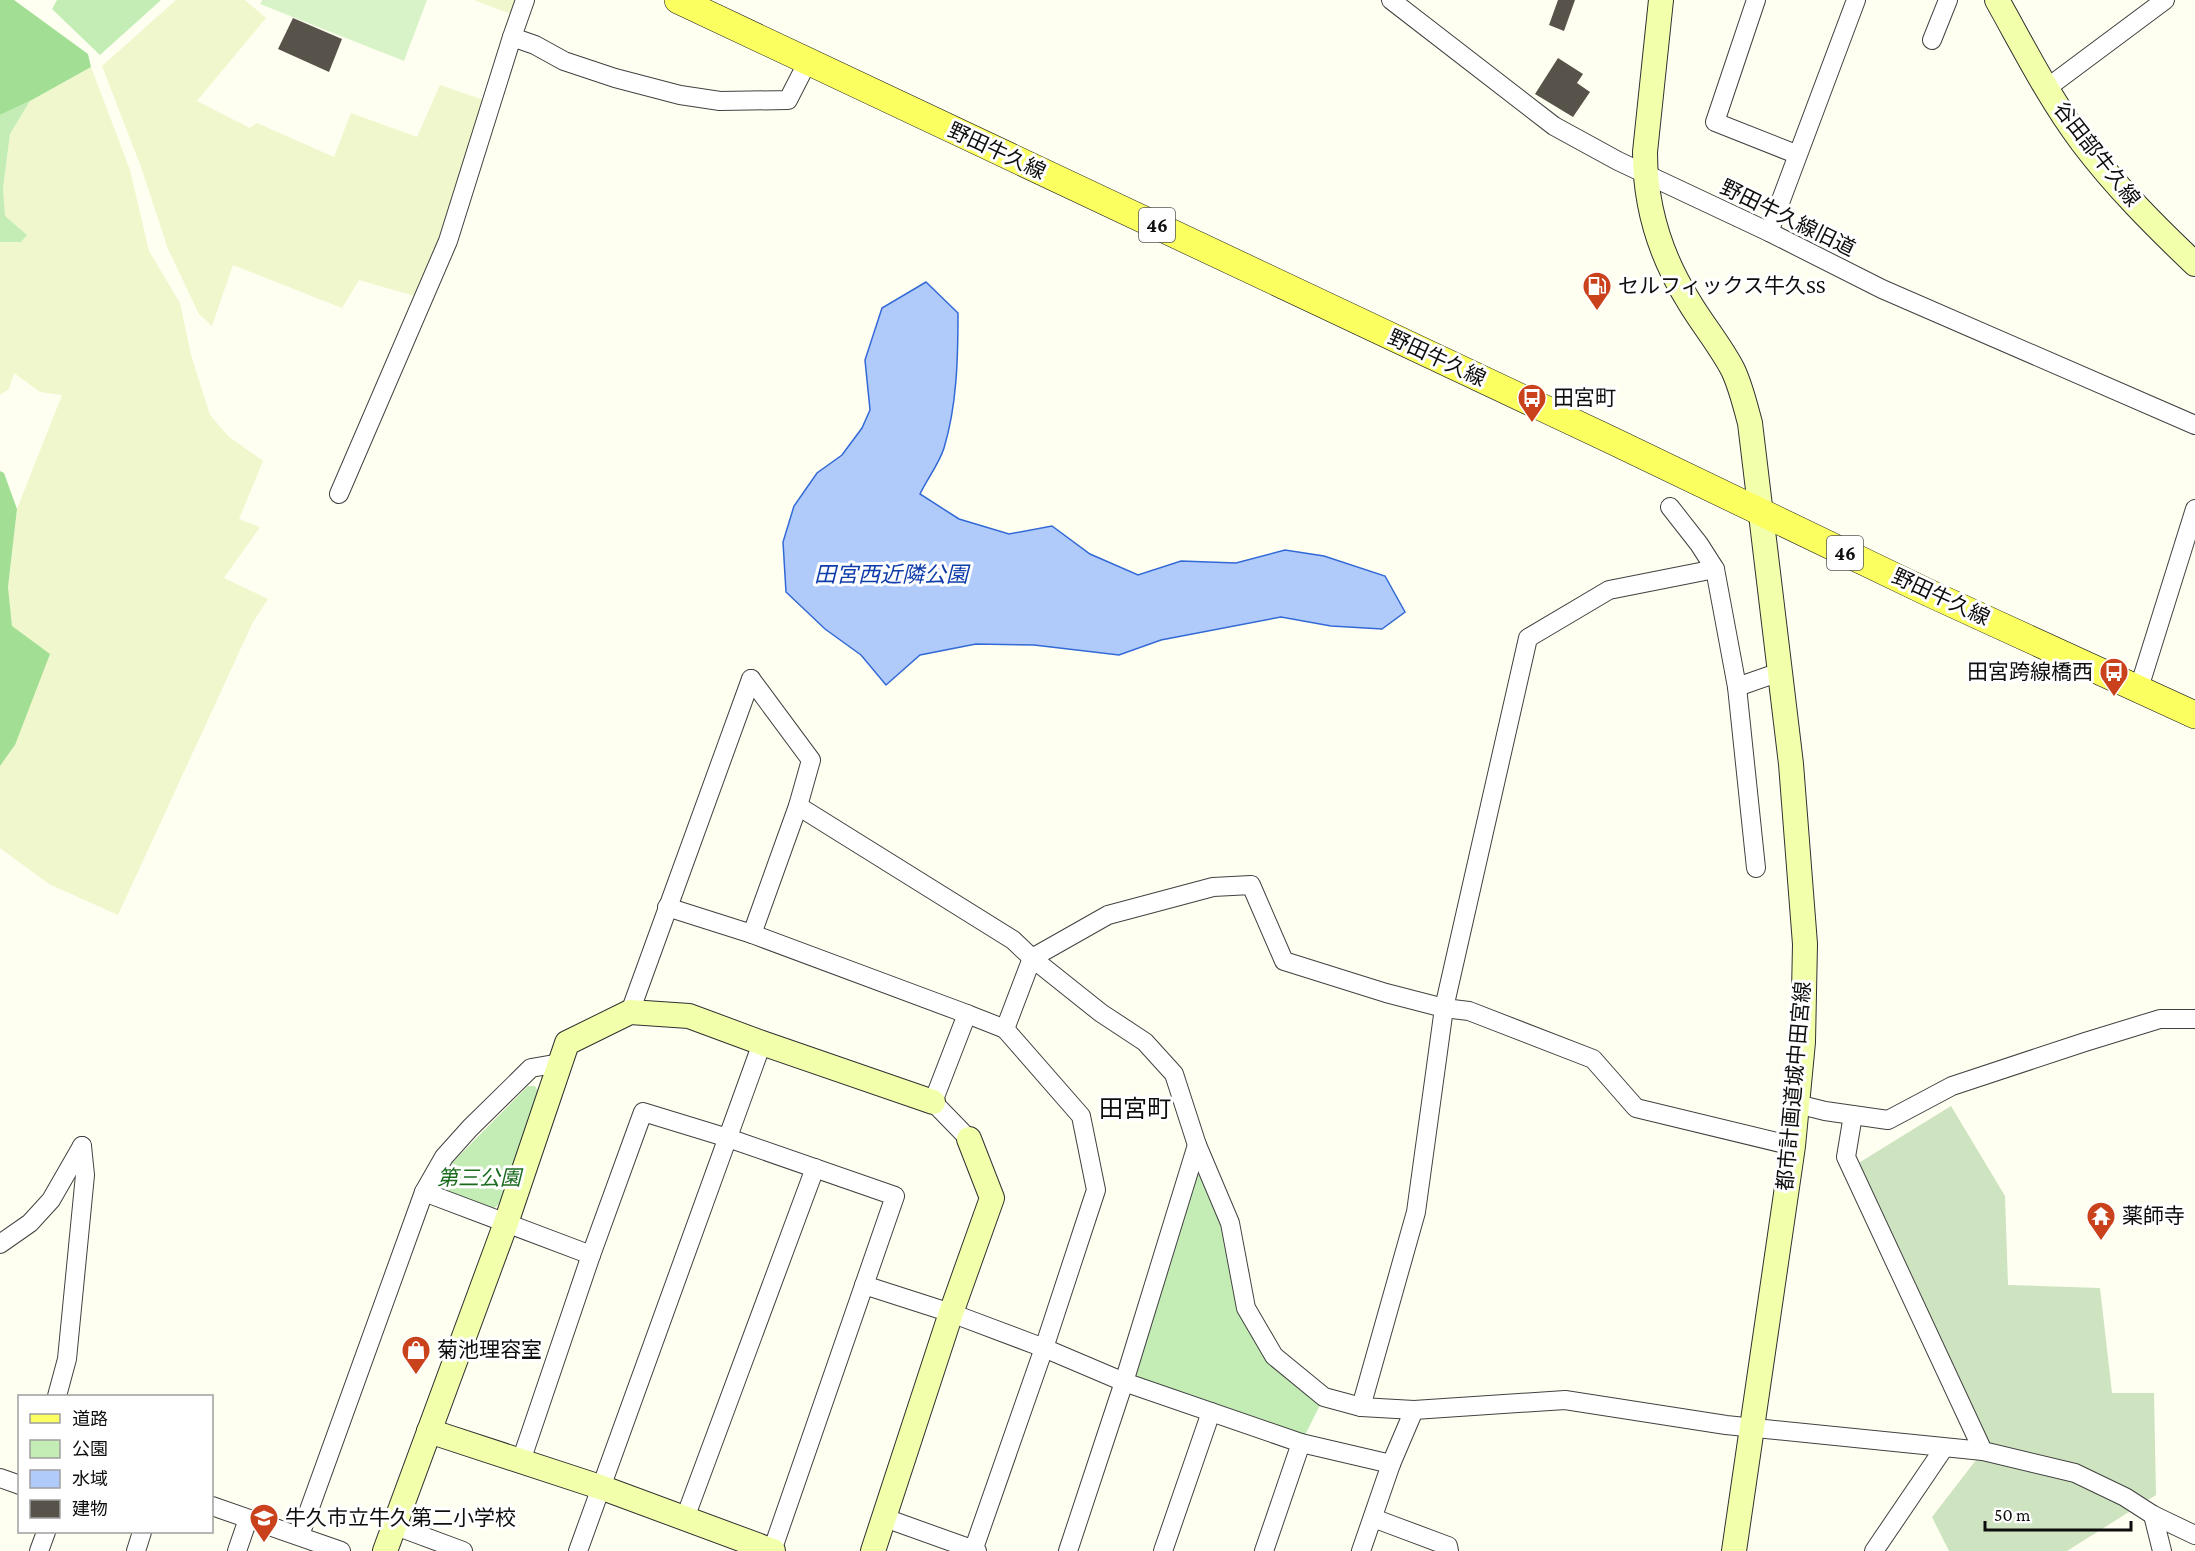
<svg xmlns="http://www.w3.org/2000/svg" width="2195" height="1551" viewBox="0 0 2195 1551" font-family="'Crimson Pro','Noto Sans JP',serif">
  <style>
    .farmland { fill: #f0f7cd }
    .green { fill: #c4edb6 }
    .forest { fill: #a2df94 }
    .cemetery { fill: #cee3bf }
    .pitch { fill: #d9f3c9 }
    .water { fill: #b0cbfa; stroke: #3269d7; stroke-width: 1.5 }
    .building { fill: #58534a }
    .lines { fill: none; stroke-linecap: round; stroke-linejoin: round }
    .street-casing { stroke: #414141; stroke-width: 20 }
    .secondary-casing { stroke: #303030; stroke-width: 26 }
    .primary-casing { stroke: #1f1f1f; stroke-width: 28 }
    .street { stroke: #fff; stroke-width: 18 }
    .secondary { stroke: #f2ffab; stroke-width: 24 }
    .primary { stroke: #fbff60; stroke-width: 27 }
    .labels { text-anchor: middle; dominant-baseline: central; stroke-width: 6; stroke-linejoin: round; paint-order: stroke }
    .shield { fill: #fff; stroke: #565656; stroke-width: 1.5 }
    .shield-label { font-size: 20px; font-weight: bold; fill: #0e0e0e }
    .street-label { font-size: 21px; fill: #0e0e0e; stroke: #fff }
    .poi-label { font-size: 21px; fill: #0e0e0e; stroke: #fff; text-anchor: start }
    .park-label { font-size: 21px; font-style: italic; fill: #196b1e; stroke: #fff }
    .water-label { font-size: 22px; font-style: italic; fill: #0e3caa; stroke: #fff }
    .quarter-label { font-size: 24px; fill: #0e0e0e; stroke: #fff }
  </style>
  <rect width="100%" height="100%" fill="#fefff0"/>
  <g class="farmland">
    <polygon points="176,0 245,0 266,18 197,101 250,128 257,123 334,157 351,113 417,137 440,85 484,100 448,241 418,297 359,280 342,308 233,265 212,326 199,314 168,249 141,167 102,66"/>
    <polygon points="474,0 516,0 513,15"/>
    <polygon points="91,67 130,170 149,251 180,303 191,355 210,415 228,436 263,461 239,519 260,527 224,578 268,599 253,622 118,915 49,884 0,848 0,766 15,745 12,626 8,587 17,509 62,395 40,392 14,373 9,389 0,395 0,242 21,242 4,216 3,188 10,134 30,101"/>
  </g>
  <g class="green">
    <polygon points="57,0 161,0 100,55 52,9"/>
    <polygon points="30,101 10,134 3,188 5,216 27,235 21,242 0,242 0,115"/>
    <polygon points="528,1086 535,1086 539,1093 538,1104 500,1203 490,1212 441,1194 440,1180 443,1172"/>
    <polygon points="1197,1145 1230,1223 1246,1308 1274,1356 1324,1397 1301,1443 1124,1382"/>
  </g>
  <g class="forest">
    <polygon points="0,0 14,0 88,54 91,67 30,101 0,115"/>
    <polygon points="0,471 4,473 17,509 8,587 12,626 50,654 15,745 0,766"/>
  </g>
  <polygon class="cemetery" points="1951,1106 2005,1196 2008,1285 2100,1288 2112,1393 2154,1393 2156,1495 2067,1551 1949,1551 1932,1517 1983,1451 1857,1164"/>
  <polygon class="pitch" points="262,0 427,0 404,61 260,4"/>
  <path class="water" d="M 926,282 L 958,313 C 958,358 957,405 944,448 C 939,464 927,479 920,494 L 959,519 L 1009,534 L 1052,526 L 1090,554 L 1138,575 L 1181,561 L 1236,563 L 1285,550 L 1324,556 L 1385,576 L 1405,612 L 1382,629 L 1331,626 L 1281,617 L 1161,640 L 1119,655 L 1034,645 L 976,644 L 920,655 L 886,685 L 861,655 L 825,629 L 786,592 L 783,542 L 794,506 L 817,473 L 842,455 L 862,428 L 870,410 L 865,360 L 882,308 Z"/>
  <g class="building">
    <polygon points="1558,0 1575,0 1564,31 1549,25"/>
    <polygon points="293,18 342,39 329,72 278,49"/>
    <polygon points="1558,58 1583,74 1577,83 1590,92 1573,117 1535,94"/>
  </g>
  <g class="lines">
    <g class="street-casing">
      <g id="street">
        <polyline points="1391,0 1554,126 1618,161 1769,232 1882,289 2195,425"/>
        <polyline points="1756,0 1715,122 1796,154"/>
        <polyline points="512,37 535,45 564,61 615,78 680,95 720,101 788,100 808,61"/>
        <polyline points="1932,40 1948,0"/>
        <polyline points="2047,88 2165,0"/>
        <polyline points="1769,232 1856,0"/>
        <polyline points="339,494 448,241 512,37 525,0"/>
        <polyline points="1670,507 1699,544 1715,569 1737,687 1756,868"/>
        <polyline points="751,679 811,760 798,806 752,934"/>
        <polyline points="1737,687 1780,672"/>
        <polyline points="2139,688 2195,509"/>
        <polyline points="798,806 1013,940 1032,958 1101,1013 1145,1042 1174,1074 1197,1145 1230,1223 1246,1308 1274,1356 1324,1397 1361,1407 1414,1410 1565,1400 1726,1425 1983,1451"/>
        <polyline points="667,907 752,934 967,1014"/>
        <polyline points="630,1012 751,679"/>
        <polyline points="1797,1104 1825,1111 1888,1120 1952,1086 2085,1042 2160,1019 2195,1019"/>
        <polyline points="1853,1115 1846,1157 1983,1451 2075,1473 2125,1497 2153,1515 2195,1535"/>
        <polyline points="969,1139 933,1102 967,1014 1005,1029 1032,958 1108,915 1213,887 1251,885 1284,961 1386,993 1444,1008 1469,1011 1593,1059 1636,1108 1793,1146"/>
        <polyline points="424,1192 444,1157 470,1128 531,1068 560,1063"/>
        <polyline points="0,1244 30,1223 51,1200 82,1146"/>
        <polyline points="864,1285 951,1313 1044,1348 1124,1382 1301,1443 1391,1464 1361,1551"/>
        <polyline points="57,1396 67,1359 85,1175 82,1146"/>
        <polyline points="1361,1407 1416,1212 1444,1008 1528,638 1609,590 1715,569"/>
        <polyline points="521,1461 591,1255 643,1112 728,1138 895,1196 772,1551"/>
        <polyline points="1391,1464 1414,1410"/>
        <polyline points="0,1478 20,1485"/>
        <polyline points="212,1506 341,1551"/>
        <polyline points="2153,1515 2162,1551"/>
        <polyline points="685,1518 815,1168"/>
        <polyline points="885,1518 977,1551"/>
        <polyline points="1373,1518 1448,1546 1449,1551"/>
        <polyline points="393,1525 463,1551"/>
        <polyline points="300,1535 424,1192 591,1255"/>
        <polyline points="39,1551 46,1532"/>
        <polyline points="136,1551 142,1532"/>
        <polyline points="237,1551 248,1519"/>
        <polyline points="578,1551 762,1043"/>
        <polyline points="973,1551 1044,1348 1096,1190 1081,1116 1005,1029"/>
        <polyline points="1068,1551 1124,1382 1197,1145"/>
        <polyline points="1163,1551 1211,1412"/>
        <polyline points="1264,1551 1301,1443"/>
        <polyline points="1874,1551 1944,1448"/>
      </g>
    </g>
    <g class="secondary-casing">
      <g id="secondary">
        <path d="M 1661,0 L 1645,152 C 1645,206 1660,255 1688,300 C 1702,324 1720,345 1733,370 C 1741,387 1745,405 1750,423 L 1791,764 L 1805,944 L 1803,1042 L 1793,1146 L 1734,1551"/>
        <path d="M 1997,0 C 2024,48 2049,98 2082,142 C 2116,187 2155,226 2195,264"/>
        <polyline points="429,1431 603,1488 773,1551"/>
        <polyline points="385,1551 506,1223 567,1043 630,1012 689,1016 762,1043 933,1102"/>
        <polyline points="873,1551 951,1313 992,1198 969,1139"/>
      </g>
    </g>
    <g class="primary-casing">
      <polyline id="primary" points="678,0 1611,440 1929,593 2195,715"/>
    </g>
    <use href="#street" class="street"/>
    <use href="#secondary" class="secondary"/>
    <use href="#primary" class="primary"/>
  </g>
  <defs>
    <g id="fuel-pin" transform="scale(1.5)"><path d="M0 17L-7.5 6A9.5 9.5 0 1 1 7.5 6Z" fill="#c9421c" stroke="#fff"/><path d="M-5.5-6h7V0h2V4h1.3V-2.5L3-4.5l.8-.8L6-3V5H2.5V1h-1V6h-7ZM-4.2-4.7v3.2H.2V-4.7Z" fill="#fff"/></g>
    <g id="bus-pin" transform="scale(1.5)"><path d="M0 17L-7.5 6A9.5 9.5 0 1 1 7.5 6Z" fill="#c9421c" stroke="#fff"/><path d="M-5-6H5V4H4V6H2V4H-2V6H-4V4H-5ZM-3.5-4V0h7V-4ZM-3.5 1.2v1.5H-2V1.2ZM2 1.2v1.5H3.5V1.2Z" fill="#fff"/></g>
    <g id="temple-pin" transform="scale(1.5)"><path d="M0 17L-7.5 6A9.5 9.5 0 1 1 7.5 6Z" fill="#c9421c" stroke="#fff"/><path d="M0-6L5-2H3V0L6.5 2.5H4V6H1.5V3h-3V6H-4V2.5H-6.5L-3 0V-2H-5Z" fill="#fff"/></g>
    <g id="shop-pin" transform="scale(1.5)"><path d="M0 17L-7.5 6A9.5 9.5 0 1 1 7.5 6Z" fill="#c9421c" stroke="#fff"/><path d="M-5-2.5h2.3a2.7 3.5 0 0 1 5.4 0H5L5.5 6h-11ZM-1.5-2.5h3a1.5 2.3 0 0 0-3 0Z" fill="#fff"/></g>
    <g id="school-pin" transform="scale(1.5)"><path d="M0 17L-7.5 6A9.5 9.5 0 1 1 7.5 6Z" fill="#c9421c" stroke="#fff"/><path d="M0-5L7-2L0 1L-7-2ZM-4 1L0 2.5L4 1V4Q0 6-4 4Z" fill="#fff"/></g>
  </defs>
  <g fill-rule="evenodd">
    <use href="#fuel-pin" x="1597" y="286"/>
    <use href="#bus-pin" x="1532" y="398"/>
    <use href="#bus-pin" x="2114" y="672"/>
    <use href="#temple-pin" x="2101" y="1216"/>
    <use href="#shop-pin" x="416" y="1350"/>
    <use href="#school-pin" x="264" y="1518"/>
  </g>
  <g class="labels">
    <g class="shield">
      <rect x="1139" y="208" width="36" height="34" rx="4.5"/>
      <rect x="1827" y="536" width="36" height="34" rx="4.5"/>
    </g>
    <g class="shield-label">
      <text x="1157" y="225">46</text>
      <text x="1845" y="553">46</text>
    </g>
    <g class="street-label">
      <text transform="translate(997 151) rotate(25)">野田牛久線</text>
      <text transform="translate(2097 154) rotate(52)">谷田部牛久線</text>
      <text transform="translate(1788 218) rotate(26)">野田牛久線旧道</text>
      <text transform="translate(1437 358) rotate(25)">野田牛久線</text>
      <text transform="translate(1941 597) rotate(25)">野田牛久線</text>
      <text transform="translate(1794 1086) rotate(-85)">都市計画道城中田宮線</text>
    </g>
    <g class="poi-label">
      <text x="1618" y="286">セルフィックス牛久SS</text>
      <text x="1553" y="398">田宮町</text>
      <text x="2093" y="672" text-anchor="end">田宮跨線橋西</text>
      <text x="2122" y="1216">薬師寺</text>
      <text x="437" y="1350">菊池理容室</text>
      <text x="285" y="1518">牛久市立牛久第二小学校</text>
    </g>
    <g class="park-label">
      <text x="479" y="1178">第三公園</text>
    </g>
    <g class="water-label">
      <text x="891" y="574">田宮西近隣公園</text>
    </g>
    <g class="quarter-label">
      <text x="1135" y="1108">田宮町</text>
    </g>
  </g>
  <rect x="18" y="1395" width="195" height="138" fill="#ffffff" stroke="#9f9f9f" stroke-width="1.5"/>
  <rect x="30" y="1414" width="30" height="9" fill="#fbff60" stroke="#9f9f9f" stroke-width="1.5"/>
  <text x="72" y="1425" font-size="18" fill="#0e0e0e">道路</text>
  <rect x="30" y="1440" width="30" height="18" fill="#c4edb6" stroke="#9f9f9f" stroke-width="1.5"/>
  <text x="72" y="1455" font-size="18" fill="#0e0e0e">公園</text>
  <rect x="30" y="1470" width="30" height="18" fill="#b0cbfa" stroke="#9f9f9f" stroke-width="1.5"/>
  <text x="72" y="1485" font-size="18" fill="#0e0e0e">水域</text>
  <rect x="30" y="1500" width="30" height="18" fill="#58534a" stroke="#9f9f9f" stroke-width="1.5"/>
  <text x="72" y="1515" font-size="18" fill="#0e0e0e">建物</text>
  <path d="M1985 1521v9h146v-9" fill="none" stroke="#0e0e0e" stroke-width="3"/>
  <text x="1994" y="1521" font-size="18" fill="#0e0e0e" stroke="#ffffff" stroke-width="4.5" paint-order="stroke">50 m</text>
</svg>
